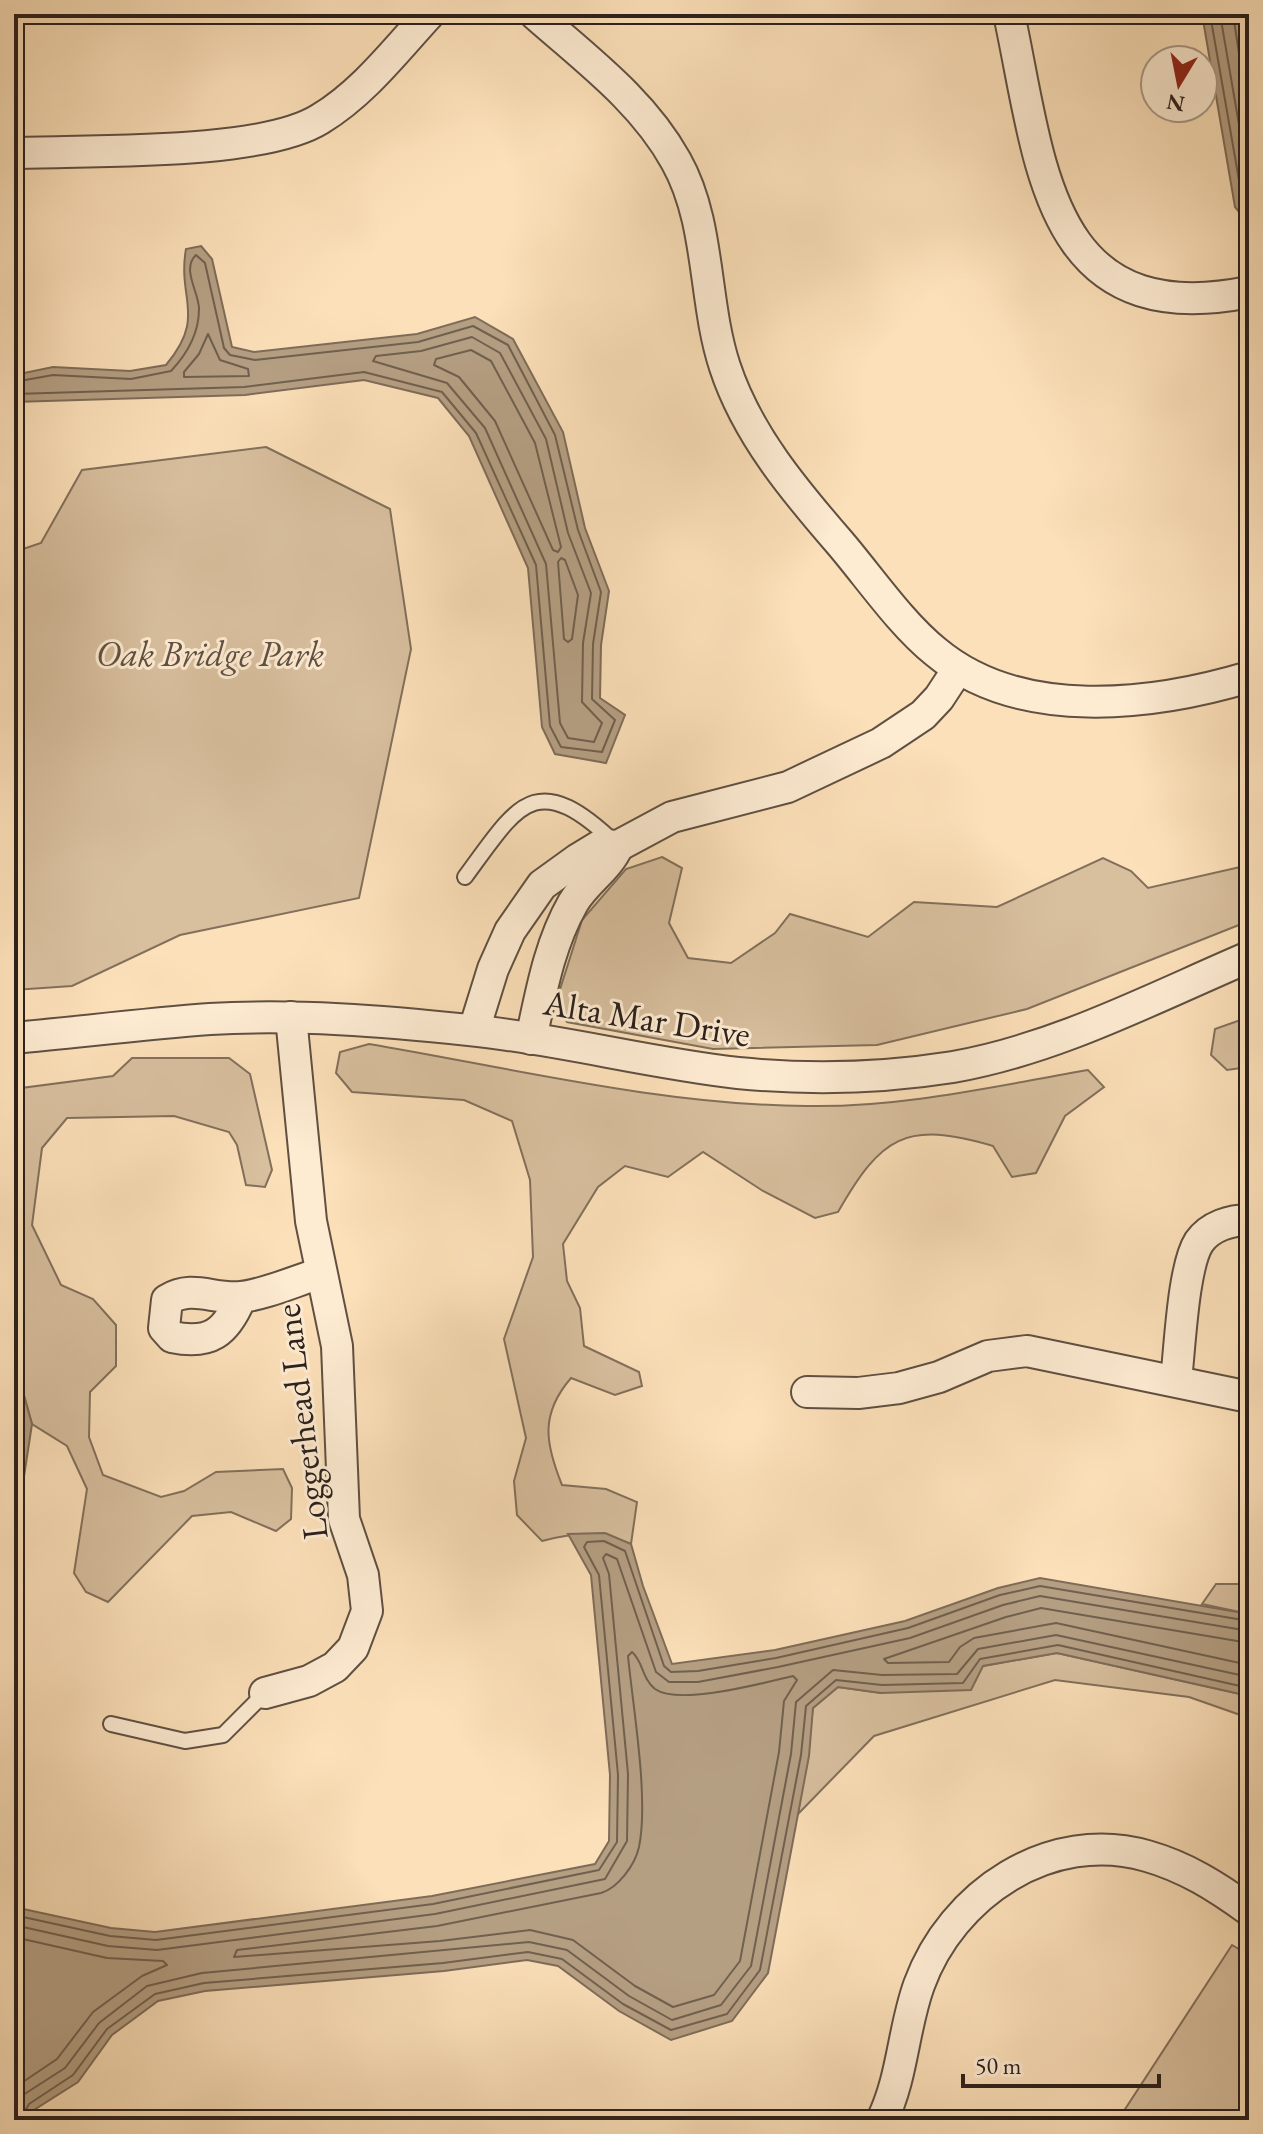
<svg xmlns="http://www.w3.org/2000/svg" width="1263" height="2134" viewBox="0 0 1263 2134" font-family="'EB Garamond',serif">
  <style>
    .green { fill: #d8bf9e; stroke: #82705c; stroke-width: 2 }
    .water { fill: #b59f83; stroke: #7e6c59; stroke-width: 2 }
    .lines { fill: none; stroke-linecap: round; stroke-linejoin: round }
    .shore { stroke: #70604f; stroke-width: 2 }
    .service-casing { stroke: #5f5042; stroke-width: 18 }
    .minor-casing { stroke: #5f5042; stroke-width: 34 }
    .service { stroke: #fdebd2; stroke-width: 14 }
    .minor { stroke: #fdebd2; stroke-width: 30 }
    .labels { text-anchor: middle; dominant-baseline: central; stroke-width: 6; stroke-linejoin: round; paint-order: stroke }
    .park-label { font-size: 36px; font-style: italic; fill: #5f5042; stroke: #fdebd2 }
    .street-label { font-size: 36px; fill: #2b201b; stroke: #fdebd2 }
  </style>
  <rect width="100%" height="100%" fill="#fce0b9"/>
  <filter id="stains"><feTurbulence type="fractalNoise" baseFrequency=".0025" numOctaves="4"/><feColorMatrix values="0 0 0 0 .2 0 0 0 0 .09 0 0 0 0 .02 0 0 0 .5 -.17"/></filter>
  <radialGradient id="worn" r=".72"><stop offset=".6" stop-color="#630" stop-opacity="0"/><stop offset="1" stop-color="#630" stop-opacity=".3"/></radialGradient>
  <g class="green">
    <polygon points="266,447 390,509 411,649 359,898 180,935 72,986 14,990 14,552 41,543 82,470"/>
    <polygon points="662,857 682,868 669,923 688,958 731,963 775,933 790,914 868,937 914,902 997,907 1103,858 1131,871 1148,888 1249,865 1249,921 1027,1009 877,1045 713,1049 567,1022 556,1002 582,920 626,869"/>
    <polygon points="1249,1017 1249,1067 1227,1070 1211,1055 1215,1029"/>
    <path d="M 369,1044 C 511,1068 662,1105 806,1106 C 901,1108 995,1086 1088,1070 L 1104,1087 L 1065,1116 L 1036,1173 L 1012,1177 L 993,1146 C 905,1120 881,1137 838,1212 L 815,1218 L 763,1191 L 703,1152 L 668,1177 L 625,1166 L 598,1187 L 563,1244 L 567,1281 L 580,1308 L 584,1346 L 639,1372 L 642,1386 L 615,1395 L 571,1378 C 540,1414 545,1443 562,1485 L 606,1489 L 637,1502 L 631,1544 C 600,1531 575,1532 542,1541 L 517,1515 L 514,1481 L 526,1438 L 504,1339 L 533,1257 L 530,1180 L 512,1121 L 464,1100 L 352,1092 L 336,1073 L 340,1052 Z"/>
    <polygon points="132,1058 229,1058 250,1074 272,1170 265,1187 246,1185 237,1145 229,1132 174,1116 67,1118 42,1148 32,1225 61,1285 93,1299 116,1325 116,1366 90,1392 89,1437 103,1475 161,1497 184,1491 216,1472 283,1469 292,1488 291,1519 276,1531 231,1512 192,1516 108,1602 86,1592 74,1573 87,1489 67,1446 32,1424 14,1360 14,1089 113,1076"/>
    <polygon points="1216,1584 1249,1584 1249,1614 1202,1604"/>
    <polygon points="1057,1653 1249,1696 1249,1718 1189,1697 1055,1680 874,1736 798,1814 813,1708 838,1687 881,1693 983,1666"/>
    <polygon points="1232,1945 1249,1955 1249,2120 1118,2120"/>
  </g>
  <g class="water">
    <polygon points="1202,14 1249,14 1249,224 1235,207"/>
    <path d="M 201,246 L 212,259 L 232,347 L 254,352 L 417,334 L 475,317 L 513,339 L 563,432 L 585,528 L 609,591 L 601,645 L 600,698 L 625,715 L 606,763 L 555,754 L 542,727 L 528,568 L 469,436 L 438,398 L 364,380 L 245,395 L 14,402 L 14,375 L 53,367 L 130,371 L 166,365 C 207,316 177,300 186,249 Z"/>
    <polygon points="14,1360 32,1424 14,1542"/>
    <polygon points="605,1533 631,1544 643,1586 672,1664 775,1650 905,1621 998,1588 1040,1578 1249,1614 1249,1696 1057,1653 983,1666 971,1690 881,1693 838,1687 813,1708 809,1756 768,1973 732,2021 671,2040 619,2011 558,1966 527,1960 444,1971 205,1991 158,2001 112,2035 78,2082 34,2110 26,2120 14,2120 14,1907 111,1928 155,1932 432,1896 595,1864 609,1841 610,1775 591,1575 568,1534"/>
  </g>
  <g class="lines">
    <g class="shore">
      <polyline points="1210,14 1243,203 1249,212"/>
      <polyline points="1220,14 1249,183"/>
      <polyline points="1233,14 1249,119"/>
      <polygon points="208,334 220,360 248,369 249,376 184,377 184,372 199,354"/>
      <polygon points="472,337 500,353 546,439 568,533 591,593 583,643 582,702 602,723 594,742 568,738 560,723 546,564 485,428 447,383 373,361 376,356 421,351"/>
      <polygon points="471,350 491,361 535,443 561,547 558,552 553,550 495,421 459,377 434,365 436,359"/>
      <path d="M 14,382 L 53,375 L 131,379 L 171,371 C 187,354 199,334 199,309 C 199,292 181,269 196,255 L 205,263 L 224,348 L 230,355 L 255,360 L 418,342 L 473,326 L 508,345 L 555,435 L 578,530 L 601,592 L 593,644 L 592,699 L 615,720 L 602,752 L 561,747 L 550,726 L 536,565 L 476,433 L 442,392 L 364,372 L 244,387 L 14,394"/>
      <polygon points="561,558 565,560 578,595 572,639 568,642 564,639 558,562"/>
      <polyline points="14,1389 24,1425 14,1505"/>
      <polyline points="1249,1643 1041,1608 1006,1617 884,1659 888,1663 949,1662 960,1647 974,1638 1056,1623 1249,1665"/>
      <path d="M 632,1652 C 643,1661 642,1679 655,1689 C 679,1706 763,1683 793,1676 L 797,1680 L 784,1701 L 779,1752 L 740,1961 L 714,1995 L 673,2007 L 635,1986 L 573,1940 L 530,1930 L 440,1941 L 234,1957 L 237,1950 L 437,1926 L 601,1893 C 618,1888 635,1865 639,1847 C 649,1798 633,1708 628,1656 Z"/>
      <polyline points="14,1915 110,1936 156,1940 433,1904 599,1870 617,1842 618,1775 599,1575 584,1547 587,1542 604,1541 625,1551 664,1666 671,1672 698,1671 776,1658 908,1628 1000,1595 1040,1586 1249,1621"/>
      <polyline points="14,1925 108,1946 157,1950 435,1914 605,1879 627,1841 628,1774 609,1574 603,1558 606,1554 617,1559 656,1672 669,1682 698,1682 778,1667 910,1638 1003,1605 1040,1596 1249,1631"/>
      <polyline points="14,1937 107,1958 163,1961 167,1965 142,1976 93,2012 57,2059 14,2088"/>
      <polyline points="14,2106 23,2095 65,2068 99,2023 147,1986 202,1973 529,1942 567,1950 629,1996 672,2020 721,2005 751,1966 791,1754 796,1702 833,1670 882,1675 957,1674 978,1649 1056,1635 1249,1677"/>
      <polyline points="20,2120 29,2104 73,2075 107,2029 155,1994 204,1983 443,1963 528,1952 562,1959 623,2004 671,2030 727,2014 760,1970 801,1755 806,1706 836,1680 882,1685 963,1683 980,1659 1058,1645 1249,1688"/>
    </g>
    <g class="service-casing">
      <g id="service">
        <path d="M 465,877 C 518,805 535,767 615,843"/>
        <polyline points="111,1724 185,1741 223,1735 265,1693"/>
      </g>
    </g>
    <g class="minor-casing">
      <g id="minor">
        <path d="M 535,14 C 586,59 643,101 676,161 C 711,223 703,301 725,367 C 747,434 794,490 840,543 C 869,577 901,624 936,652 C 1020,722 1152,706 1249,677"/>
        <path d="M 1009,14 C 1041,162 1045,333 1249,292"/>
        <path d="M 14,153 C 88,150 261,156 320,119 C 363,93 395,51 429,14"/>
        <polyline points="474,1030 493,969 510,931 542,885 578,859 601,845 618,846 672,817 788,787 881,743 923,715 939,698 958,669"/>
        <path d="M 14,1038 C 79,1032 144,1024 210,1019 C 296,1014 383,1021 469,1030 C 559,1039 648,1063 738,1073 C 809,1080 883,1078 953,1067 C 1056,1049 1153,998 1249,957"/>
        <path d="M 531,1039 C 541,993 549,945 573,903 C 586,881 608,869 618,846"/>
        <path d="M 241,1297 C 226,1333 210,1345 172,1337 L 164,1328 L 167,1300 C 193,1284 213,1300 241,1297 C 267,1294 295,1281 321,1273"/>
        <path d="M 1176,1380 C 1180,1347 1183,1267 1199,1242 C 1210,1226 1231,1220 1249,1220"/>
        <polyline points="807,1392 858,1393 899,1388 939,1377 988,1356 1027,1351 1249,1397"/>
        <polyline points="265,1693 309,1681 335,1667 353,1648 367,1611 363,1575 344,1519 337,1346 311,1221 291,1017"/>
        <path d="M 882,2120 C 903,2077 903,2029 919,1985 C 952,1894 1050,1828 1147,1856 C 1186,1867 1217,1887 1249,1910"/>
      </g>
    </g>
    <use href="#service" class="service"/>
    <use href="#minor" class="minor"/>
  </g>
  <g class="labels">
    <g class="park-label">
      <text x="210" y="653">Oak Bridge Park</text>
    </g>
    <g class="street-label">
      <text transform="translate(647 1018) rotate(9)">Alta Mar Drive</text>
      <text transform="translate(301 1422) rotate(-97)">Loggerhead Lane</text>
    </g>
  </g>
  <rect width="1263" height="2134" fill="none" stroke="#fce0b9" stroke-width="48"/>
  <rect x="16" y="16" width="1231" height="2102" fill="none" stroke="#2b201b" stroke-width="4"/>
  <rect x="24" y="24" width="1215" height="2086" fill="none" stroke="#2b201b" stroke-width="2"/>
  <g transform="translate(1179 84) rotate(190)"><circle r="38" fill="#fdebd2" stroke="#a99a89" stroke-width="2"/>
  <path d="M0-6L14 30L0 20L-14 30Z" fill="#8f2418"/>
  <text y="-12" font-size="22" font-weight="bold" text-anchor="middle" fill="#2b201b">N</text>
  </g>
  <path d="M963 2074v12h196v-12" fill="none" stroke="#2b201b" stroke-width="4"/>
  <text x="975" y="2074" font-size="24" fill="#2b201b" stroke="#fdebd2" stroke-width="6" paint-order="stroke">50 m</text>
  <rect width="100%" height="100%" filter="url(#stains)"/>
  <rect width="100%" height="100%" fill="url(#worn)"/>
</svg>
